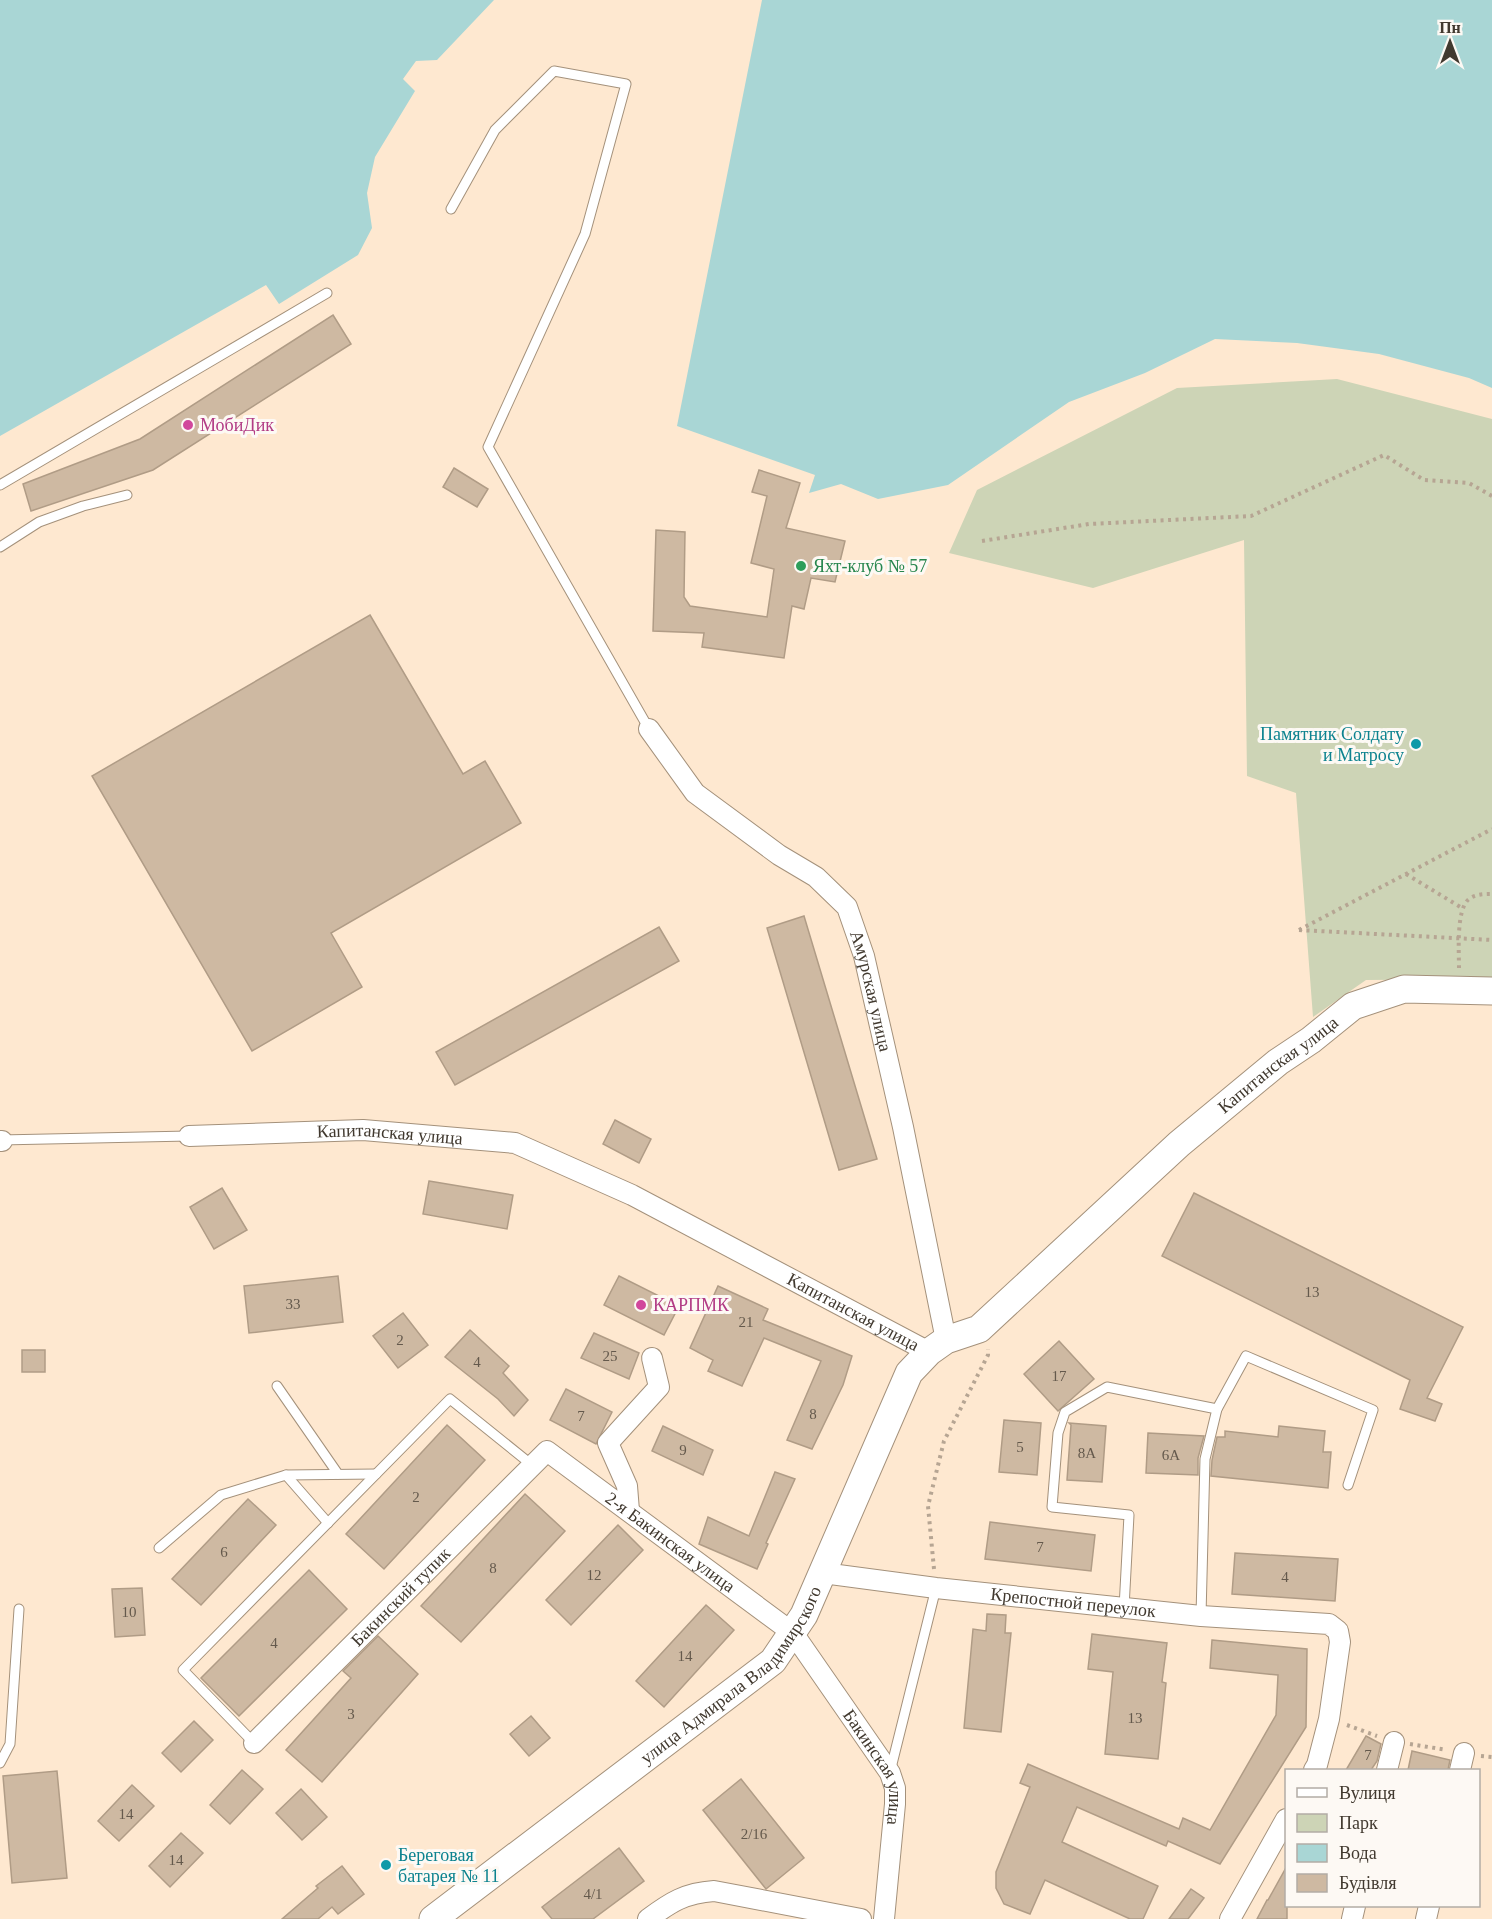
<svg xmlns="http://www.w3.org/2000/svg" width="1492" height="1919" viewBox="0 0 1492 1919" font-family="Georgia,serif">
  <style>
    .green { fill: #cdd4b6 }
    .water { fill: #a9d6d5 }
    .building { fill: #ceb9a2; stroke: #b09c86; stroke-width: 1.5 }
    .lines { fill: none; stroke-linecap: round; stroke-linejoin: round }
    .lane-casing { stroke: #a4917b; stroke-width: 11 }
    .street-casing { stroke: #a4917b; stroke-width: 22 }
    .secondary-casing { stroke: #a4917b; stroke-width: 29 }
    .path { stroke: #b6a593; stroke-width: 4; stroke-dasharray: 3 4.5; stroke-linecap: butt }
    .lane { stroke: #fff; stroke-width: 9 }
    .street { stroke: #fff; stroke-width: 20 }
    .secondary { stroke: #fff; stroke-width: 27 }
    .hotel-dot { fill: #d1479c; stroke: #fdf9f4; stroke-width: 2 }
    .leisure-dot { fill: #2e9e5b; stroke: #fdf9f4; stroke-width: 2 }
    .culture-dot { fill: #0f9aa8; stroke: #fdf9f4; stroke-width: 2 }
    .labels { text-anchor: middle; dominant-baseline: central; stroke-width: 6; stroke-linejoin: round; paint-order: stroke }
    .number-label { font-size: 15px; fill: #64594c }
    .hotel-label { font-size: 18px; fill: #b23c85; stroke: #fdf9f4; text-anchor: start }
    .leisure-label { font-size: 18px; fill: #27864d; stroke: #fdf9f4; text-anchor: start }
    .culture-label { font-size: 18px; fill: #0d838f; stroke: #fdf9f4; text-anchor: end }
    .street-label { font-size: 18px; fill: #41392f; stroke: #fdf9f4 }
  </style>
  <rect width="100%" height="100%" fill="#fee8d0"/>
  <polygon class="green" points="1337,379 1492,419 1492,979 1366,980 1313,1017 1296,793 1247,776 1244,540 1093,588 949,553 977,490 1177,388"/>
  <g class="water">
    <polygon points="0,0 494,0 437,60 416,61 403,79 415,91 375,157 367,193 372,228 358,255 279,304 266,285 0,436"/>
    <polygon points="762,0 1492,0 1492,388 1469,378 1379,354 1297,343 1215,339 1145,373 1069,402 948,485 878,499 841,484 809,493 815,475 677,426"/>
  </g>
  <g class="building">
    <polygon points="333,315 351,344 153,470 31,511 23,484 140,439"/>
    <polygon points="454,468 488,489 477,507 443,487"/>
    <polygon points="759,470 800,483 786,528 845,541 835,582 811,578 804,609 792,606 784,658 702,647 704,633 653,631 656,530 685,532 684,597 690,606 767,617 774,569 751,563 767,496 752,492"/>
    <polygon points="370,615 463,774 485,761 521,823 331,933 362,987 252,1051 92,776"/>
    <polygon points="804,916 877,1159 839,1170 767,928"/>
    <polygon points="659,927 679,961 455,1085 436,1052"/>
    <polygon points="615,1120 651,1139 639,1163 603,1144"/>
    <polygon points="429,1181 513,1195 507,1229 423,1214"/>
    <polygon points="222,1188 247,1230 214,1249 190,1207"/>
    <polygon points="1194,1193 1463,1327 1427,1398 1442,1404 1435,1421 1400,1409 1410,1380 1162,1256"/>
    <polygon points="338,1276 343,1322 249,1333 244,1286"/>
    <polygon points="619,1276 679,1306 664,1335 604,1305"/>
    <polygon points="718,1286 768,1309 763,1320 852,1356 843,1385 812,1449 787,1440 821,1361 764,1338 742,1386 708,1371 713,1360 690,1348"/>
    <polygon points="403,1313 428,1345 398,1368 373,1336"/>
    <polygon points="470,1330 509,1366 503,1373 528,1400 514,1416 498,1399 445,1357"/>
    <polygon points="594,1333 639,1353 629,1379 581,1358"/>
    <polygon points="1059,1341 1094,1379 1058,1411 1024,1374"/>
    <rect x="22" y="1350" width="23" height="22"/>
    <polygon points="566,1389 612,1412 596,1444 550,1420"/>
    <polygon points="1004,1420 1041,1423 1037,1475 999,1472"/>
    <polygon points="1069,1423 1106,1426 1102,1482 1067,1480 1071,1425"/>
    <polygon points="447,1425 485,1460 384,1569 346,1534"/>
    <polygon points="663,1426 713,1450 703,1475 652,1451"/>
    <polygon points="1279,1426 1325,1431 1323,1452 1331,1452 1328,1488 1211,1476 1212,1460 1217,1437 1225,1437 1225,1431 1278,1437"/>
    <polygon points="1148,1433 1204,1436 1198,1458 1198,1475 1146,1473"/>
    <polygon points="775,1472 795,1479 766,1543 768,1544 757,1569 699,1544 708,1517 749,1536"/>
    <polygon points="525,1494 565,1531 461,1642 421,1606"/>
    <polygon points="248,1499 276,1525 201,1605 172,1579"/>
    <polygon points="990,1522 1095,1535 1091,1571 985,1559"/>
    <polygon points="618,1525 643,1550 571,1625 546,1600"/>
    <polygon points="1235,1553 1338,1559 1335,1601 1232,1594"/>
    <polygon points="309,1570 347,1609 239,1716 201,1678"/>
    <polygon points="142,1588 145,1635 115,1637 112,1589"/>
    <polygon points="706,1605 734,1630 664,1707 636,1681"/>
    <polygon points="987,1614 1006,1615 1005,1633 1011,1633 1001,1732 964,1728 973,1629 986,1631"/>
    <polygon points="1092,1634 1167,1643 1162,1682 1166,1683 1158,1759 1105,1754 1113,1672 1088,1669"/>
    <polygon points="378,1636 418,1674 322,1782 286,1750 351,1678 343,1671"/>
    <polygon points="1212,1640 1307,1649 1306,1727 1220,1864 1168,1841 1166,1846 1077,1807 1062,1842 1158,1886 1143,1919 1130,1919 1045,1880 1030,1914 1004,1904 996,1888 996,1872 1030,1787 1020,1783 1028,1764 1179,1829 1183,1818 1210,1830 1276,1715 1278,1675 1210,1668"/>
    <polygon points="531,1716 550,1738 529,1756 510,1734"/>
    <polygon points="194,1721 213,1740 181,1772 162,1753"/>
    <polygon points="1366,1736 1381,1744 1377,1761 1371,1770 1346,1770"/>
    <polygon points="1412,1751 1450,1760 1448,1770 1408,1770"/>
    <polygon points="242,1770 263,1789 230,1824 210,1805"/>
    <polygon points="57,1771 67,1878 12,1883 3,1776"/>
    <polygon points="741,1779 804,1858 766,1889 703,1810"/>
    <polygon points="132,1785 154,1806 119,1841 98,1821"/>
    <polygon points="301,1789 327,1817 302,1840 276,1813"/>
    <polygon points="181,1833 203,1853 170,1887 149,1866"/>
    <polygon points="619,1848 644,1881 593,1919 552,1919 542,1907"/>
    <polygon points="342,1866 364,1894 338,1914 332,1907 318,1919 282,1919 318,1888 316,1886"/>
    <polygon points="1287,1866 1287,1919 1257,1919 1267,1900 1268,1900"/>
    <polygon points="1191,1889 1204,1898 1188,1919 1169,1919"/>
  </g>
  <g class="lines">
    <g class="lane-casing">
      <g id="lane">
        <polyline points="451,209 495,130 554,71 626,84 585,234 488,447 649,729"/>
        <polyline points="0,485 327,293"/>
        <polyline points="0,547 39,522 83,506 127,495"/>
        <polyline points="0,1140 189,1136"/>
        <polyline points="277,1386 338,1474"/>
        <polyline points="286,1475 376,1474"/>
        <polyline points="159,1548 221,1495 286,1475 328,1523"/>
        <polyline points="1124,1608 1129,1515 1052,1507 1058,1433 1065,1412 1107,1387 1217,1409"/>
        <polyline points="1201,1616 1205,1459 1217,1409 1246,1356 1373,1410 1348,1485"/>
        <polyline points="254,1743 183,1670 450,1399 532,1465"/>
        <polyline points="0,1763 10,1744 19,1609"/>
        <polyline points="890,1772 936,1588"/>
      </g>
    </g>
    <g class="street-casing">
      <g id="street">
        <path id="s1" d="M 649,729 L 695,793 L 779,855 L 816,877 L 847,907 L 864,956 L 903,1127 L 946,1340"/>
        <path id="s2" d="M 189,1136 L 363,1130 L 515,1143 L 632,1195 L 929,1352"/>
        <polyline points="0,1141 2,1141"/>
        <polyline points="629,1511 627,1486 608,1443 659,1387 652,1358"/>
        <path id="s3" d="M 823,1573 L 936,1588 L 1201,1616 L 1329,1624 L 1338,1631 L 1340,1642 L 1329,1719 L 1317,1765 L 1314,1770"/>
        <path id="s4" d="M 254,1743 L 547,1451 L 793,1633 L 890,1773 L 895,1788 L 895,1804 L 884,1919"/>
        <polyline points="1387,1770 1394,1742"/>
        <polyline points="1460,1770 1464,1753"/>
        <path d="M 648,1919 C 671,1902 685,1893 714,1891 L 861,1919"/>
        <polyline points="1230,1919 1286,1819"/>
        <polyline points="1352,1919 1355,1906"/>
        <polyline points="1426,1919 1429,1906"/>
      </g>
    </g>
    <g class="secondary-casing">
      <g id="secondary">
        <path id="s5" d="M 433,1919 L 773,1661 L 804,1615 L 909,1373 L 929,1352 L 946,1340 L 979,1329 L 1179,1144 L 1278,1062 L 1311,1040 L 1353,1006 L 1404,989 L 1492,991"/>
      </g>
    </g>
    <g class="path">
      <polyline points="982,541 1089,524 1251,516 1384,455 1424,480 1469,483 1492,496"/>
      <polyline points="1406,874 1462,908"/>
      <polyline points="1299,930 1492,829"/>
      <polyline points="1299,930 1492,940"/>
      <path d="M 1459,968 C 1459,951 1456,909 1469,899 C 1476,894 1484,894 1492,894"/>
      <polyline points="934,1569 928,1506 944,1441 988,1355 988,1349"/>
      <polyline points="1347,1725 1377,1736"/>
      <polyline points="1410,1744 1447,1750"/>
      <polyline points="1481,1756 1492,1757"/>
    </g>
    <use href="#lane" class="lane"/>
    <use href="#street" class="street"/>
    <use href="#secondary" class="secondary"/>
  </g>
  <g class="hotel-dot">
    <circle cx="188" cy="425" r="6"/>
    <circle cx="641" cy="1305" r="6"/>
  </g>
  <circle class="leisure-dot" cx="801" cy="566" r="6"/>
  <g class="culture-dot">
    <circle cx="1416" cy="744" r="6"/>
    <circle cx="386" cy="1865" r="6"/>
  </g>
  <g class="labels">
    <g class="number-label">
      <text x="1312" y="1292">13</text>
      <text x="293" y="1304">33</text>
      <text x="746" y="1322">21</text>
      <text x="400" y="1340">2</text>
      <text x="610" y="1356">25</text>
      <text x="477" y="1362">4</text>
      <text x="1059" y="1376">17</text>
      <text x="813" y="1414">8</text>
      <text x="581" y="1416">7</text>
      <text x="1020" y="1447">5</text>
      <text x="683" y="1450">9</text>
      <text x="1087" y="1453">8А</text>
      <text x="1171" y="1455">6А</text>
      <text x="416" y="1497">2</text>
      <text x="1040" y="1547">7</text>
      <text x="224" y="1552">6</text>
      <text x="493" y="1568">8</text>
      <text x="594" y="1575">12</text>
      <text x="1285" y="1577">4</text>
      <text x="129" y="1612">10</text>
      <text x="274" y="1643">4</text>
      <text x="685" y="1656">14</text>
      <text x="351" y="1714">3</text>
      <text x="1135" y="1718">13</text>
      <text x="1368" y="1755">7</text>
      <text x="126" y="1814">14</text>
      <text x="754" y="1834">2/16</text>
      <text x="176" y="1860">14</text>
      <text x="593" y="1894">4/1</text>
    </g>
    <g class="hotel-label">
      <text x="200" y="425">МобиДик</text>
      <text x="653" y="1305">КАРПМК</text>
    </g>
    <g class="leisure-label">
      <text x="813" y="566">Яхт-клуб № 57</text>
    </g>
    <g class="culture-label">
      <text x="1404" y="734">Памятник Солдату<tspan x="1404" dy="21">и Матросу</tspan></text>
      <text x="398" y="1855" text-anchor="start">Береговая<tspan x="398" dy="21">батарея № 11</tspan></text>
    </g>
    <g class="street-label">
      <text stroke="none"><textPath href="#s1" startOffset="357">Амурская улица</textPath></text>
      <text stroke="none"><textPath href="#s5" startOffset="1230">Капитанская улица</textPath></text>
      <text stroke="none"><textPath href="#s2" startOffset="201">Капитанская улица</textPath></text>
      <text stroke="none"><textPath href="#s2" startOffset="705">Капитанская улица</textPath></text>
      <text stroke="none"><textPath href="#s4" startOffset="567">2-я Бакинская улица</textPath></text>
      <text stroke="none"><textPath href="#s4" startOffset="207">Бакинский тупик</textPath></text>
      <text stroke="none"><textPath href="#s3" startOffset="252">Крепостной переулок</textPath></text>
      <text stroke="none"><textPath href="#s5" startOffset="388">улица Адмирала Владимирского</textPath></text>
      <text stroke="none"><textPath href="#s4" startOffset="879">Бакинская улица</textPath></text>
    </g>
  </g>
  <rect x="1285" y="1769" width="195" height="138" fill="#fdf9f4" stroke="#b2aca5" stroke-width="1.5"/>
  <rect x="1297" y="1788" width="30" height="9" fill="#ffffff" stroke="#b2aca5" stroke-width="1.5"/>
  <text x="1339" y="1799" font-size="18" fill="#41392f">Вулиця</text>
  <rect x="1297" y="1814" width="30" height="18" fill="#cdd4b6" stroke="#b2aca5" stroke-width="1.5"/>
  <text x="1339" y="1829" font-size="18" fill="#41392f">Парк</text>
  <rect x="1297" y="1844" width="30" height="18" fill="#a9d6d5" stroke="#b2aca5" stroke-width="1.5"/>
  <text x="1339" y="1859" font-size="18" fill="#41392f">Вода</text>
  <rect x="1297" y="1874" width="30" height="18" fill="#ceb9a2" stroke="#b2aca5" stroke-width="1.5"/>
  <text x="1339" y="1889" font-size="18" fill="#41392f">Будівля</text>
  <g transform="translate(1450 42)" stroke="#fdf9f4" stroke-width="4.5" paint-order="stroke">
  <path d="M0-4.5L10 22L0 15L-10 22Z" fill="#41392f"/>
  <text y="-9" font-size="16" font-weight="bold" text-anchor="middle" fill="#41392f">Пн</text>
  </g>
</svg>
